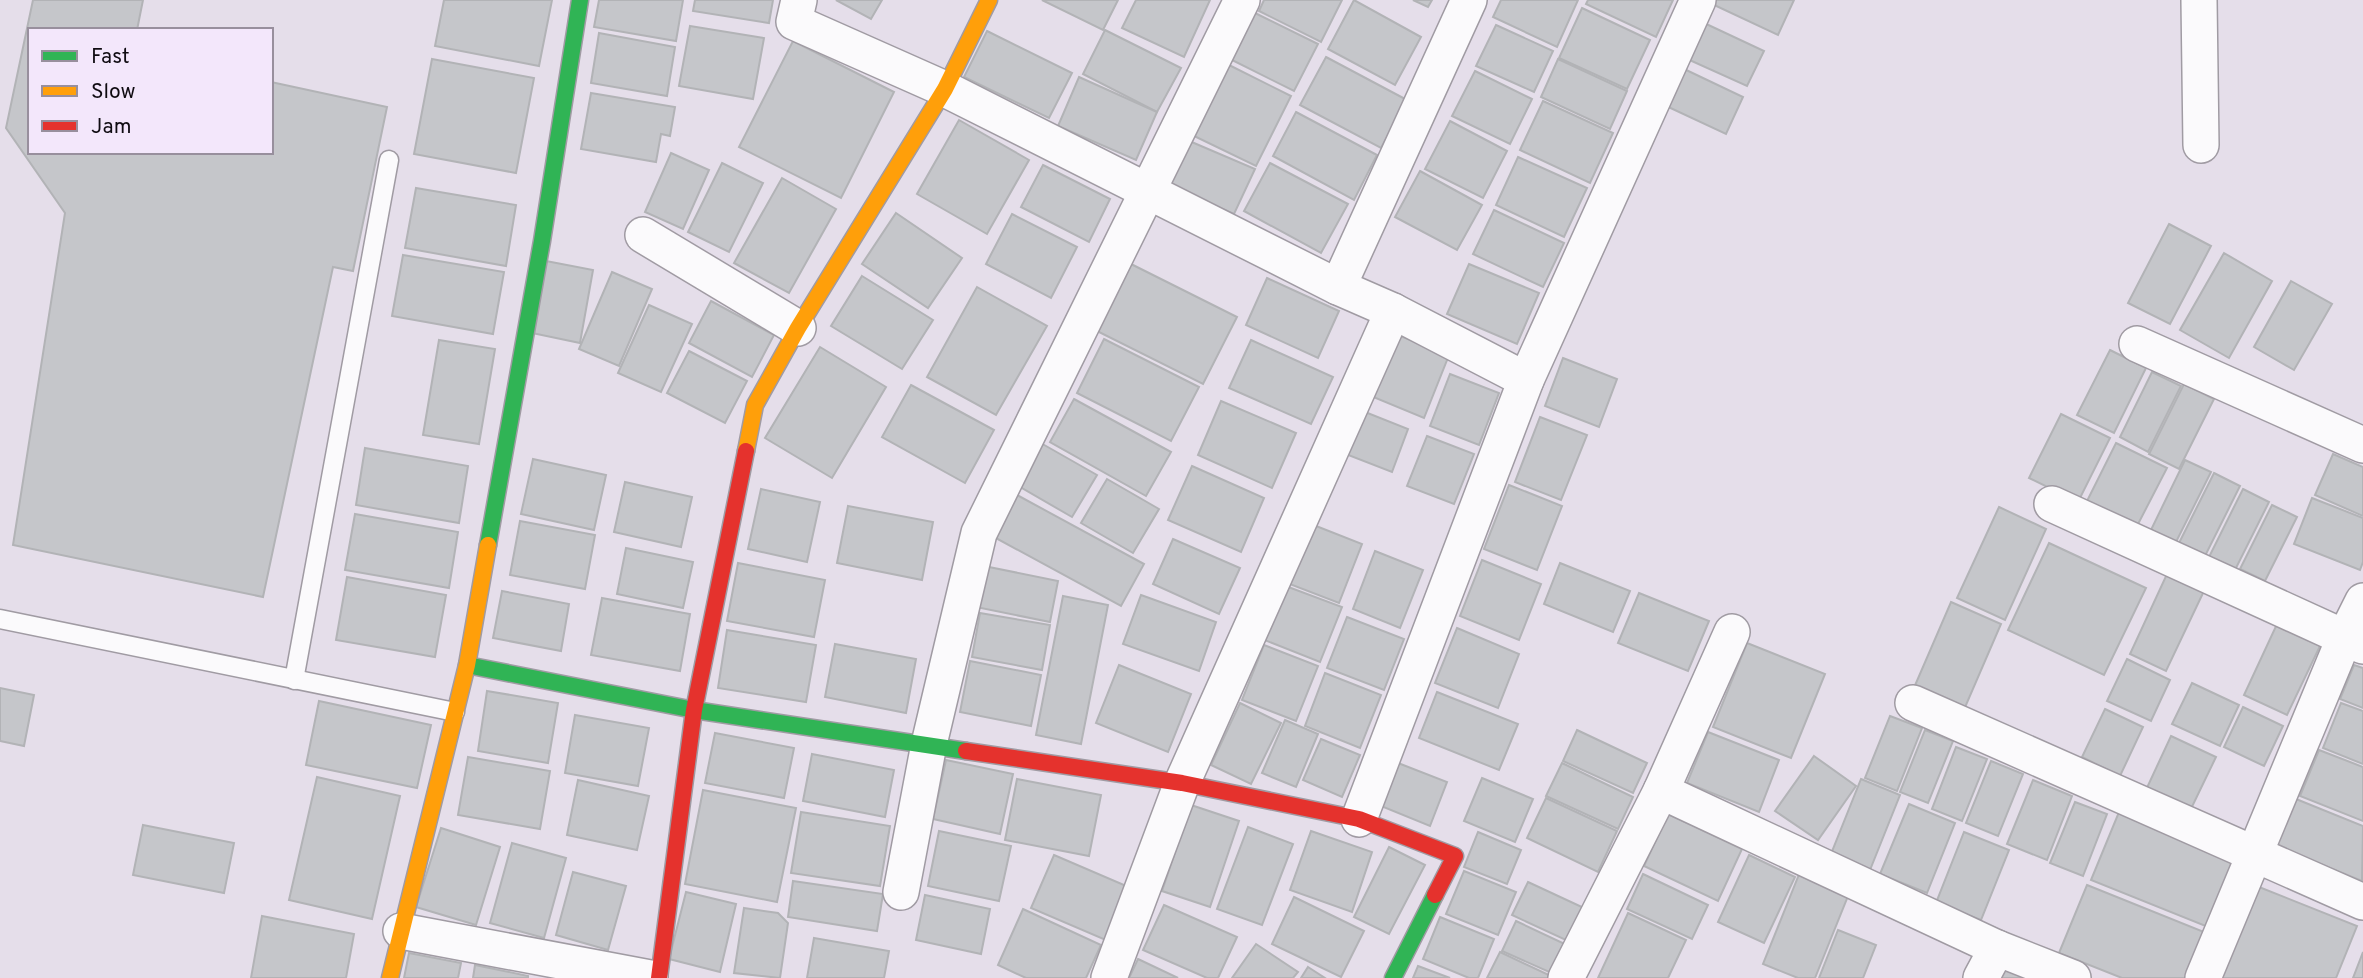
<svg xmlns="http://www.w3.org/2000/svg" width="2363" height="978" viewBox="0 0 2363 978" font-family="Overpass,sans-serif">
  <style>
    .building { fill: #c5c6ca; stroke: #b2b3b6; stroke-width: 2 }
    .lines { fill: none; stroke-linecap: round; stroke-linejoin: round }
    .lane-casing { stroke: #a09ba3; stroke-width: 21 }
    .street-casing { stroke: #a09ba3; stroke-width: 38 }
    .fast-casing { stroke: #a09ba3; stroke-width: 19 }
    .slow-casing { stroke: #a09ba3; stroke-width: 19 }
    .jam-casing { stroke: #a09ba3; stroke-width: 19 }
    .lane { stroke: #fbfafc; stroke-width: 18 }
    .street { stroke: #fbfafc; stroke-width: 35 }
    .fast { stroke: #30b455; stroke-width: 16 }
    .slow { stroke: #ff9f0a; stroke-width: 16 }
    .jam { stroke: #e5322d; stroke-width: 16 }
  </style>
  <rect width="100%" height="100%" fill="#e5deea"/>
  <g class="building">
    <polygon points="33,0 143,0 137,30 30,30 30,152 271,152 271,82 387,107 353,271 333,267 263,597 13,545 65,213 6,128"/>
    <polygon points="444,0 552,0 539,66 435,46"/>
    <polygon points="599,0 683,0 676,41 594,27"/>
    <polygon points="695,0 773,0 769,23 693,11"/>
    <polygon points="836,0 882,0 871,19"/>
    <polygon points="1042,0 1118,0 1103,30"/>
    <polygon points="1136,0 1210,0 1184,57 1122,28"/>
    <polygon points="1264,0 1342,0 1321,42 1259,11"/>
    <polygon points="1354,0 1421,37 1395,85 1328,49"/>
    <polygon points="1413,0 1432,0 1428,7"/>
    <polygon points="1501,0 1578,0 1557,47 1493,17"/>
    <polygon points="1588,0 1673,0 1656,37 1586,4"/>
    <polygon points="1714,0 1794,0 1778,35 1712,4"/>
    <polygon points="1582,8 1650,40 1627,89 1559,58"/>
    <polygon points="1253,12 1318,44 1294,91 1230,59"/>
    <polygon points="1702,22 1764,51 1747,86 1685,58"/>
    <polygon points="1496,25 1553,51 1534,92 1476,66"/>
    <polygon points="690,26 764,38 753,99 679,86"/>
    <polygon points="1105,30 1181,68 1157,112 1083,74"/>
    <polygon points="987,31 1072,73 1049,118 964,77"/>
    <polygon points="599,33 675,47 667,96 591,83"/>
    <polygon points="793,41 894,92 841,198 739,147"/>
    <polygon points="1326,57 1407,100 1381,148 1300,105"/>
    <polygon points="432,59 534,78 516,173 414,154"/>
    <polygon points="1558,59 1627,91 1610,129 1541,97"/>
    <polygon points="1227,64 1291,96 1256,166 1192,135"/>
    <polygon points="1682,68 1743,97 1726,134 1664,105"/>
    <polygon points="1475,71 1532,99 1510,144 1452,116"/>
    <polygon points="1079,77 1157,112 1136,160 1058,126"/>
    <polygon points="591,93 675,107 670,136 661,134 656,162 581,149"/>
    <polygon points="1543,101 1613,133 1590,183 1520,150"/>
    <polygon points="1296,112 1377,155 1354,200 1273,156"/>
    <polygon points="959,120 1029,160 987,234 917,194"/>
    <polygon points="1450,121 1507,151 1483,198 1425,169"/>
    <polygon points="1187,140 1255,169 1234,214 1168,185"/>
    <polygon points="671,153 709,170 683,229 645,212"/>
    <polygon points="1518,157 1587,188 1564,237 1496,205"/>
    <polygon points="722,163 763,183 729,252 688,232"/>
    <polygon points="1270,163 1348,204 1321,253 1244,211"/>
    <polygon points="1043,165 1110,199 1089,242 1021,207"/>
    <polygon points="1420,171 1482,205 1457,250 1395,217"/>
    <polygon points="782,178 836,209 789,293 734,263"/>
    <polygon points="416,188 516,205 506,266 405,248"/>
    <polygon points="1494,210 1564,243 1543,287 1473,254"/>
    <polygon points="896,213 962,258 928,308 862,264"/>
    <polygon points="1012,214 1077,247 1051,298 986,264"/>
    <polygon points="2169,224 2211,246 2170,324 2128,303"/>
    <polygon points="2224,253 2272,281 2229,358 2180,330"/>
    <polygon points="403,255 504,272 493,334 392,316"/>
    <polygon points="546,261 593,270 580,343 532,333"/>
    <polygon points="1131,264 1237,317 1203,384 1097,331"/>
    <polygon points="1469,264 1539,293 1517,344 1447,314"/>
    <polygon points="612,272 652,289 619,366 579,349"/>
    <polygon points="862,276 933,320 902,369 831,326"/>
    <polygon points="1267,278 1339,311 1318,358 1246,325"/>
    <polygon points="2291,281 2332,304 2294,370 2254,347"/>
    <polygon points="977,287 1047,326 996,415 927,377"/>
    <polygon points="711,301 774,335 752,377 689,343"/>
    <polygon points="649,305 692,324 661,392 618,373"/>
    <polygon points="1390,332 1449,355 1424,418 1366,394"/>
    <polygon points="1104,339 1199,387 1171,441 1077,393"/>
    <polygon points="439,340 495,349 479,444 423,435"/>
    <polygon points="1251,340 1333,377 1311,424 1229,388"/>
    <polygon points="820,347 886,387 832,478 765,438"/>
    <polygon points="2110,350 2146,368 2114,433 2077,415"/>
    <polygon points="689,351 747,381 725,423 667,393"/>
    <polygon points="1563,358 1617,379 1599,427 1545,406"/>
    <polygon points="2152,372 2181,386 2148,452 2120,437"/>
    <polygon points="1450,374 1499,393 1479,445 1430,426"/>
    <polygon points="2184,384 2214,399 2179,469 2149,454"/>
    <polygon points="911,385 994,430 965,483 882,437"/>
    <polygon points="1074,399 1171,452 1146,496 1050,442"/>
    <polygon points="1221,401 1296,433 1272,488 1198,455"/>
    <polygon points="1360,410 1408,429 1392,472 1343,453"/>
    <polygon points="2061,414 2110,438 2078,502 2029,478"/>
    <polygon points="1540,417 1587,435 1561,500 1515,482"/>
    <polygon points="1427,436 1474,454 1454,504 1407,486"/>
    <polygon points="1039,442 1097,475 1072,517 1015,484"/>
    <polygon points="2116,443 2167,468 2136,528 2086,503"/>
    <polygon points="365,448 468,466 459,523 356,505"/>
    <polygon points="2333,454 2363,467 2363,516 2315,495"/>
    <polygon points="533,459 606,475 594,530 521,514"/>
    <polygon points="2185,460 2211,472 2174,546 2149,534"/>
    <polygon points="1192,466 1264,498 1241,552 1168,520"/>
    <polygon points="2214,473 2240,486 2204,558 2178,545"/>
    <polygon points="1107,479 1159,509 1133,553 1081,523"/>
    <polygon points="625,482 692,497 681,547 614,532"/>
    <polygon points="1509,485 1562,506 1537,570 1484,549"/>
    <polygon points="761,489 820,502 807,562 748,549"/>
    <polygon points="2243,489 2269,502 2234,572 2208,559"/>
    <polygon points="1017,495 1144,564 1121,606 994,537"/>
    <polygon points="2312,498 2363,518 2363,562 2360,570 2294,544"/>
    <polygon points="2272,505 2297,517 2265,581 2240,569"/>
    <polygon points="848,506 933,522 922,580 837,563"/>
    <polygon points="1999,507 2046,529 2005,620 1957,598"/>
    <polygon points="355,514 458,532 449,588 345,570"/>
    <polygon points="520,521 595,535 585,589 510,575"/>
    <polygon points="1311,524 1362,544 1339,603 1287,583"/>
    <polygon points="1173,539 1240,568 1219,614 1153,584"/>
    <polygon points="2049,543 2146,588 2104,675 2008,630"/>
    <polygon points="626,548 693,562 683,608 617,594"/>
    <polygon points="1375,551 1423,570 1400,628 1353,609"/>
    <polygon points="1482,560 1541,584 1519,640 1460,616"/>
    <polygon points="738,563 825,580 814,637 727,621"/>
    <polygon points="1560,563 1630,591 1613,632 1544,604"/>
    <polygon points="984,566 1058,581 1050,622 976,607"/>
    <polygon points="2167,574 2204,591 2166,671 2130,654"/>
    <polygon points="347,577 446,595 435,657 336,640"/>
    <polygon points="1283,585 1342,607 1320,662 1262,639"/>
    <polygon points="502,591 569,604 561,651 493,638"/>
    <polygon points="1639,593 1709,621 1688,671 1618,643"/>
    <polygon points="1141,595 1216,622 1199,671 1123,644"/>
    <polygon points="1063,596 1108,605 1081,744 1036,735"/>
    <polygon points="602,598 690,614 680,671 591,655"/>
    <polygon points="1951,602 2001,624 1963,712 1913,690"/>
    <polygon points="980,613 1050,625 1042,670 972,657"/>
    <polygon points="1347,617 1404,639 1384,690 1327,668"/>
    <polygon points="2277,624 2321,644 2287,715 2244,695"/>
    <polygon points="1457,628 1519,654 1498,708 1435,683"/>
    <polygon points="727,630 816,645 806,702 718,688"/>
    <polygon points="1747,643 1825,674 1791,758 1713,727"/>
    <polygon points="835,644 916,659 906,713 825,697"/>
    <polygon points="1264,645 1318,666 1296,721 1242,700"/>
    <polygon points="2127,659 2170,680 2151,721 2107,701"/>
    <polygon points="970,661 1041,675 1031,726 960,712"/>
    <polygon points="1119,665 1191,694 1168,752 1096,723"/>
    <polygon points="2354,665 2363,668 2363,708 2340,699"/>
    <polygon points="1325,673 1381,695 1360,748 1305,726"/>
    <polygon points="2192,683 2239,705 2220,746 2172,724"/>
    <polygon points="0,688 34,695 24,746 0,741"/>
    <polygon points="487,691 558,703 548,763 478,751"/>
    <polygon points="1437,692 1518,724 1499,770 1419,738"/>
    <polygon points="319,701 431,725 417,788 306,765"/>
    <polygon points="1240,703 1281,723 1251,784 1211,765"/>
    <polygon points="2341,703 2363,711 2363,764 2323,748"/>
    <polygon points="2243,707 2283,726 2264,766 2224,747"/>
    <polygon points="2105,709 2143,727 2120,776 2082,757"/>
    <polygon points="575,715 649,728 638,786 565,773"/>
    <polygon points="1890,716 1922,728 1897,791 1865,778"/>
    <polygon points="1285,720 1318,734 1296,787 1262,773"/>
    <polygon points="1577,730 1647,763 1633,793 1563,761"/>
    <polygon points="1925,730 1953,741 1928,803 1900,792"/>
    <polygon points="1708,732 1779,760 1759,812 1687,783"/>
    <polygon points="715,733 794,748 784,798 705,783"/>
    <polygon points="2171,736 2216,757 2189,813 2145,792"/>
    <polygon points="1321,739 1360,755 1342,797 1303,780"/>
    <polygon points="1956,747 1987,759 1962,821 1932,809"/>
    <polygon points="2319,750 2363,767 2363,821 2300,796"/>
    <polygon points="812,754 894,770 885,817 803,801"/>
    <polygon points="1814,756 1856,786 1818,840 1775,811"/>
    <polygon points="468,757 550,771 540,829 458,815"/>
    <polygon points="946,760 1013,774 1000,834 933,819"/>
    <polygon points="1991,761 2023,774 1998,836 1966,823"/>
    <polygon points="1398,763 1447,782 1430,826 1381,806"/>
    <polygon points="1562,763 1633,797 1618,829 1546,796"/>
    <polygon points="317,777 400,796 372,919 289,900"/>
    <polygon points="1482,778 1533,799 1515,842 1464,821"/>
    <polygon points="1017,779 1101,795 1089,856 1005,840"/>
    <polygon points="1861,779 1900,795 1870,870 1831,854"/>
    <polygon points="578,780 649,796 637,850 567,835"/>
    <polygon points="2033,780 2072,796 2047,860 2007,844"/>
    <polygon points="703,790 796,808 777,902 685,884"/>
    <polygon points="1546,798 1617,831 1598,872 1527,838"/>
    <polygon points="2296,799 2363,826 2362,881 2276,846"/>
    <polygon points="2075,802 2107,814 2083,876 2050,863"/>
    <polygon points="1909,804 1955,823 1927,893 1880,874"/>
    <polygon points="1191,805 1239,821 1210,907 1162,891"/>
    <polygon points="801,812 890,826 880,886 791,873"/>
    <polygon points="2119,812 2235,858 2208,927 2091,880"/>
    <polygon points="1668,814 1742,849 1718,901 1644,866"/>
    <polygon points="143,825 234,843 224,893 133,875"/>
    <polygon points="1248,827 1293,844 1262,925 1217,909"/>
    <polygon points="441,828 500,847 476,925 416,907"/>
    <polygon points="939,831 1011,846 999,901 928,886"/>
    <polygon points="1311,831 1372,852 1352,912 1290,890"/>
    <polygon points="1478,832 1521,850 1507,884 1464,867"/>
    <polygon points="1964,832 2009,850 1981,920 1936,903"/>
    <polygon points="512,843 566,858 544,938 490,923"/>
    <polygon points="1389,847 1425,865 1389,934 1354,917"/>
    <polygon points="1054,855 1131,888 1108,941 1031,908"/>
    <polygon points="1749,855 1795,877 1764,943 1718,922"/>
    <polygon points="1464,871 1516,892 1498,935 1446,914"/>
    <polygon points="573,872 626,886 608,950 556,935"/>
    <polygon points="1800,872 1850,891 1815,978 1798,978 1763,964"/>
    <polygon points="1643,874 1708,905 1692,939 1627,909"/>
    <polygon points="793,881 883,894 877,931 788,917"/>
    <polygon points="1528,882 1584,908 1568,941 1512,915"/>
    <polygon points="2087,885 2204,932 2185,978 2122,978 2059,953"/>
    <polygon points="2254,885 2357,926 2336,978 2216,978"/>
    <polygon points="686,892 736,904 720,972 669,959"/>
    <polygon points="925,895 990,909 981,954 916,940"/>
    <polygon points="1294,897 1364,931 1341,977 1272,944"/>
    <polygon points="1164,905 1237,937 1218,978 1207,978 1143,950"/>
    <polygon points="744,908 778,913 788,923 780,978 734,973"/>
    <polygon points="1023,909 1101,945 1086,978 1026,978 998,965"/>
    <polygon points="1628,913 1686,940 1668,978 1598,978"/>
    <polygon points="262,916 354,934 346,978 251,978"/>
    <polygon points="1440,917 1494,939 1478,978 1469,978 1423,959"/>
    <polygon points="1516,921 1569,946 1556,975 1502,951"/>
    <polygon points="1838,930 1876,945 1863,978 1819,978"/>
    <polygon points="814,938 889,951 884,978 807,978"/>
    <polygon points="1256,944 1298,972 1293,978 1232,978"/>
    <polygon points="1500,952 1555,978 1487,978"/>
    <polygon points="2363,952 2363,978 2353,978"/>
    <polygon points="409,953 461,963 458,978 404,978"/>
    <polygon points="1138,959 1178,978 1129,978"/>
    <polygon points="2003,961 2040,978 1996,978"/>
    <polygon points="475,965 528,976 528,978 473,978"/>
    <polygon points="1418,966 1450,978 1413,978"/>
    <polygon points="1308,967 1325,978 1301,978"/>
  </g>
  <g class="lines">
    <g class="lane-casing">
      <g id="lane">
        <polyline points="0,619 455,712"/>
        <polyline points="294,680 389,160"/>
      </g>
    </g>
    <g class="street-casing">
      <g id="street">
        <polyline points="799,0 794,22 945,89 1338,287 1393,311 1526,380"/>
        <polyline points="2199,0 2201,145"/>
        <polyline points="643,235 798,328"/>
        <polyline points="1338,287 1469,0"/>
        <polyline points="2137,344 2363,445"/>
        <polyline points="2052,504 2363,646"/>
        <polyline points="1913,703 2363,902"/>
        <polyline points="1661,791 1997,948 2073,978"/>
        <polyline points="1359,819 1526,380 1698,0"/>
        <polyline points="901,892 929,744 979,533 1242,0"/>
        <polyline points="401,931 650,978"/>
        <polyline points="1109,978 1182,783 1393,311"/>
        <polyline points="1566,978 1661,791 1732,632"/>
        <polyline points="1981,978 1997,948"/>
        <polyline points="2203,978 2344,639 2363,601"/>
      </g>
    </g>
    <g class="fast-casing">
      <g id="fast">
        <polyline points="488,545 542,241 580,0"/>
        <polyline points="467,665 694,710 966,751"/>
        <polyline points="1393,978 1435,895"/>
      </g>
    </g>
    <g class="slow-casing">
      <g id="slow">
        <polyline points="746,451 755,405 798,328 945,89 989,0"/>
        <polyline points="390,978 467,665 488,545"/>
      </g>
    </g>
    <g class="jam-casing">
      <g id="jam">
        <polyline points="966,751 1182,783 1359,819 1455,856 1435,895"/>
        <polyline points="659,978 694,710 746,451"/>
      </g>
    </g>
    <use href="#lane" class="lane"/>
    <use href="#street" class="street"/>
    <use href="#fast" class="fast"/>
    <use href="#slow" class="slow"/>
    <use href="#jam" class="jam"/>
  </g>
  <rect x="28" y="28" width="245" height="126" fill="#f3e7fb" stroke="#988f9d" stroke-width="2"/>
  <rect x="42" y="51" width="35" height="10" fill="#30b455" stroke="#988f9d" stroke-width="2"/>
  <text x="91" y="63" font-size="21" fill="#0f0b11">Fast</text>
  <rect x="42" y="86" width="35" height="10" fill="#ff9f0a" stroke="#988f9d" stroke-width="2"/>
  <text x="91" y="98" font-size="21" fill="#0f0b11">Slow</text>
  <rect x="42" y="121" width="35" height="10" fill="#e5322d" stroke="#988f9d" stroke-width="2"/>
  <text x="91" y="133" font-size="21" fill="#0f0b11">Jam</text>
</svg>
